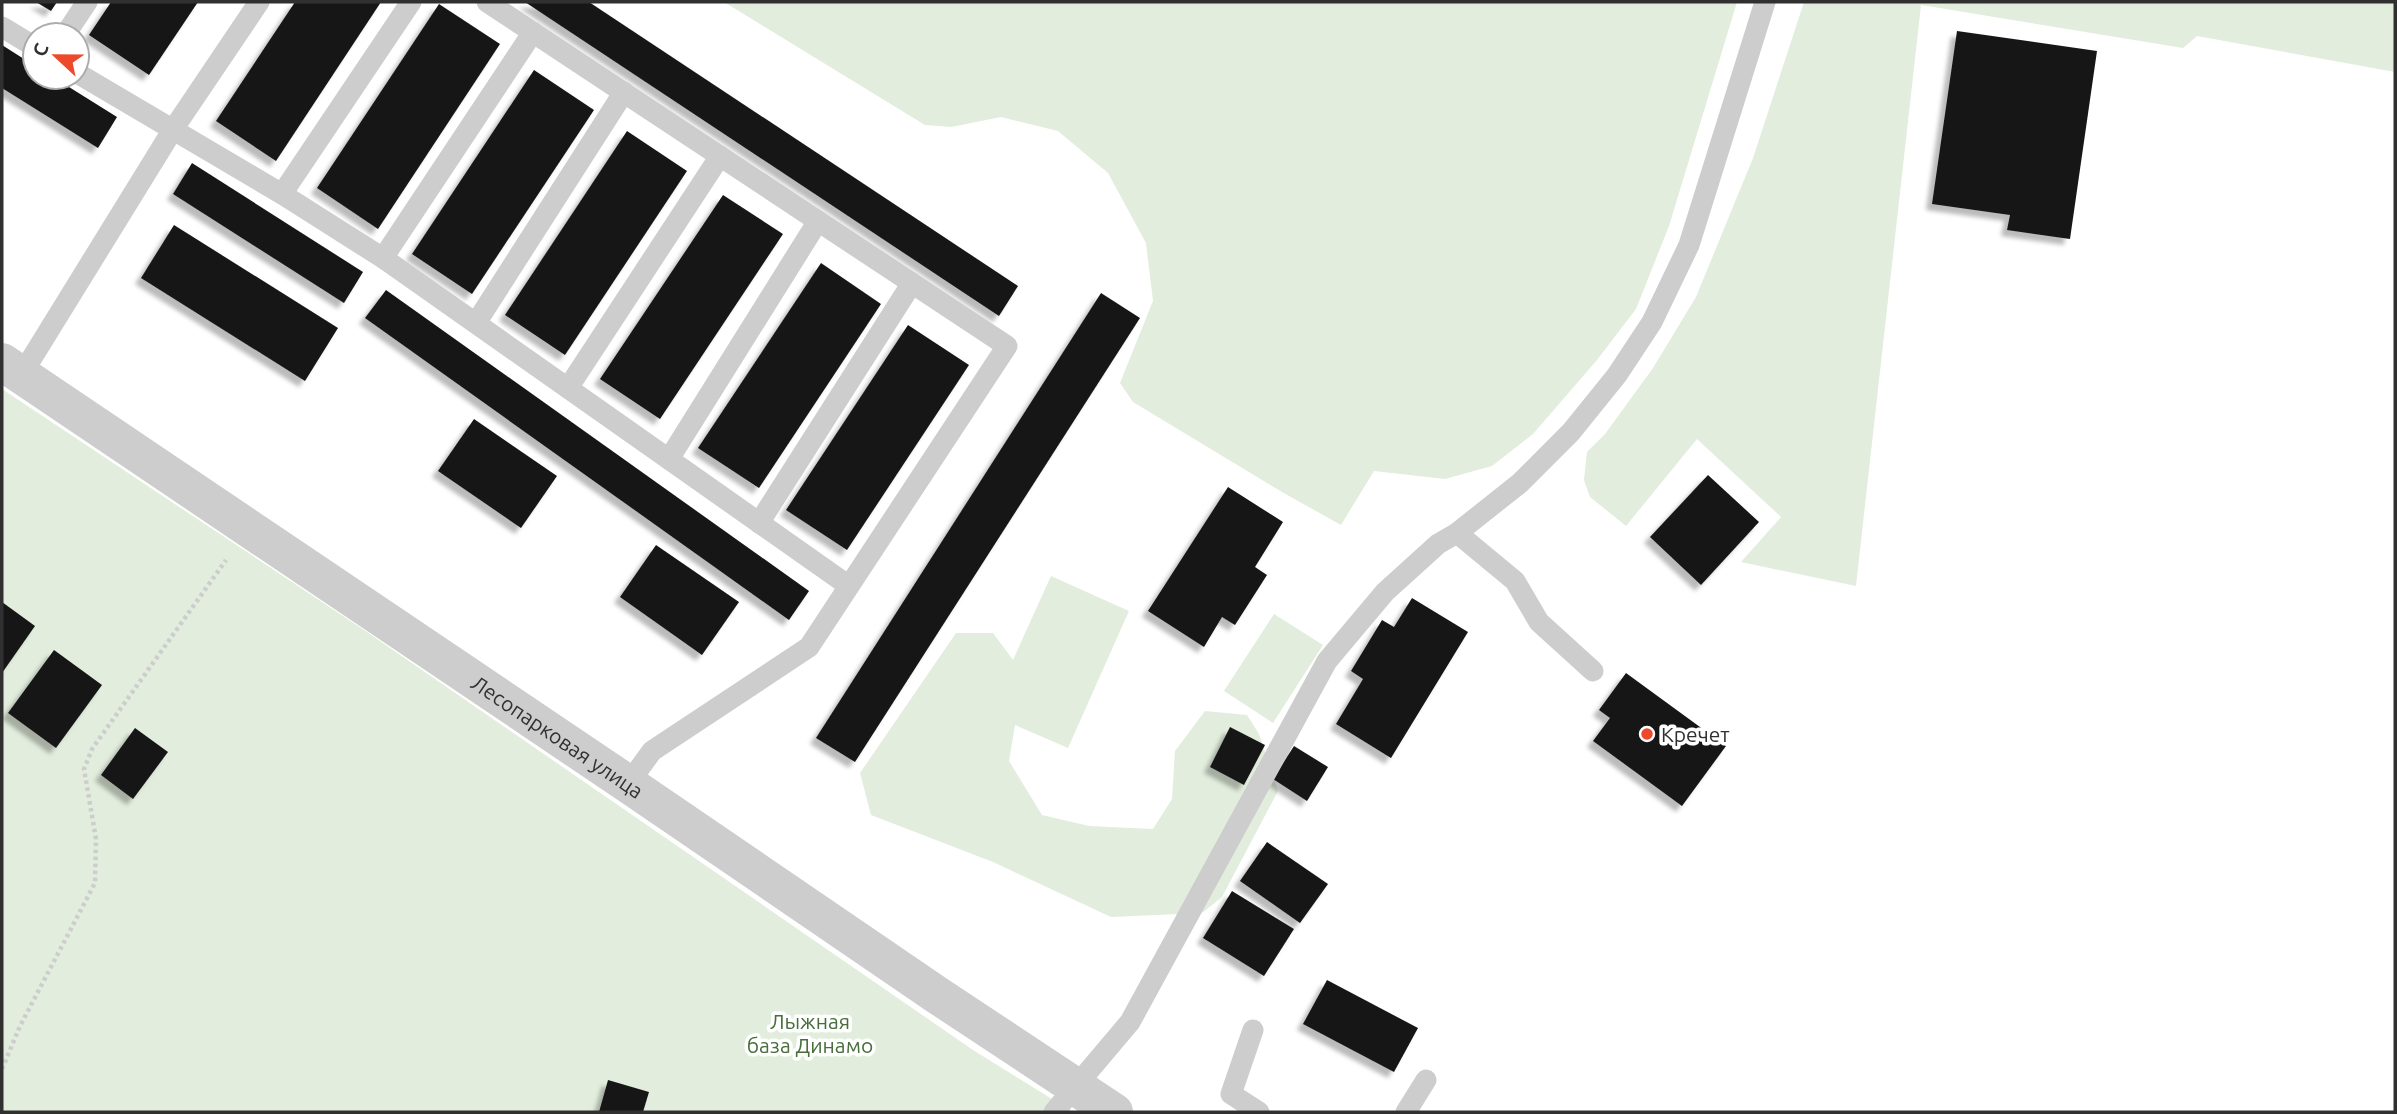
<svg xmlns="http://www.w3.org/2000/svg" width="2397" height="1114" viewBox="0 0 2397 1114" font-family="Ubuntu,sans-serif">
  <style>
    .green { fill: #e2eddd }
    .building { fill: #171717; filter: url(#shadow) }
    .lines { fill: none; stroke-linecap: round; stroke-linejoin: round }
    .path { stroke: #cdcdcd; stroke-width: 4.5; stroke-dasharray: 3.5 3.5; stroke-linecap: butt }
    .service { stroke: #cdcdcd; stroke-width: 21 }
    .tertiary { stroke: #cdcdcd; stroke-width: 38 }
    .poi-dot { fill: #ed4a2c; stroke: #fff; stroke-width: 2.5 }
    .labels { text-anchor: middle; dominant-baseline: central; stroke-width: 7; stroke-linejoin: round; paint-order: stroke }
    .poi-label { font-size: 21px; fill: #303030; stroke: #fff; text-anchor: start }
    .street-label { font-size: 21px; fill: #303030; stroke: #fff }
    .park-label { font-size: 21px; fill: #476e3b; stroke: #fff }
  </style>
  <defs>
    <filter id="shadow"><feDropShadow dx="-6" dy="6" stdDeviation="2" flood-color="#0004"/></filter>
  </defs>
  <rect width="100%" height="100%" fill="#fff"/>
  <g class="green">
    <polygon points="724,2 1737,2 1669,226 1636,309 1597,360 1533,434 1492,466 1445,479 1374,471 1341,525 1282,492 1133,402 1120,383 1153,301 1146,243 1108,173 1058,131 1001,117 951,127 925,125"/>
    <polygon points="1804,2 2395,2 2395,72 2197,36 2183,48 1921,5 1856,586 1741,562 1781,517 1697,439 1626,526 1590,497 1584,480 1587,452 1605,434 1653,368 1696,297 1753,158"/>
    <polygon points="2,389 364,630 973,1050 1073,1112 2,1112"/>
    <polygon points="1051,576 1129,611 1068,748 1015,725 1009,761 1042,815 1089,826 1153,829 1172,799 1175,751 1205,711 1247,715 1259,734 1278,791 1222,897 1202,913 1111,917 993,862 871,815 860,773 956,633 993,633 1013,660"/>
    <polygon points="1274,614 1323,645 1273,723 1224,691"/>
  </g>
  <g class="building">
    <polygon points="36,2 57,2 51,11"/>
    <polygon points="111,2 198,2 149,75 89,35"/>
    <polygon points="295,2 381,2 276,161 216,121"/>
    <polygon points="525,2 589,2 1018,286 999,316"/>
    <polygon points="439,4 500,44 378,229 317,188"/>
    <polygon points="1957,31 2097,51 2070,239 2007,230 2010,215 1932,204"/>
    <polygon points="2,45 35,66 35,77 53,77 117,117 98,148 2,88"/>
    <polygon points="534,70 594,110 472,294 412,254"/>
    <polygon points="627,131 687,171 565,355 505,315"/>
    <polygon points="192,163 363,272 344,303 173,194"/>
    <polygon points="723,195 783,234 660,419 600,379"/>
    <polygon points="174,225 338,328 305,381 141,278"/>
    <polygon points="821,263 881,304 759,488 698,448"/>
    <polygon points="386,290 809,591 789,620 365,318"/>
    <polygon points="1101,293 1140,318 855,762 816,738"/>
    <polygon points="908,325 969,365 847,550 786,510"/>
    <polygon points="474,419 557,476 521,528 438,471"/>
    <polygon points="1708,475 1759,522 1701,585 1650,537"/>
    <polygon points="1228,487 1283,522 1255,567 1267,575 1235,625 1222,617 1204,647 1148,611"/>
    <polygon points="656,545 739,602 702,655 620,597"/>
    <polygon points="1412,598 1468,632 1391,758 1336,724 1363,679 1351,671 1382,620 1394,627"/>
    <polygon points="2,602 35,626 2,673"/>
    <polygon points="54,650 102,685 56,748 8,713"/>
    <polygon points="1626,673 1726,746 1682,806 1593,741 1610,718 1599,710"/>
    <polygon points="1230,727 1265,745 1244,785 1210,767"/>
    <polygon points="135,728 168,752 133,799 101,775"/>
    <polygon points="1294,746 1328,767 1307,801 1273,779"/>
    <polygon points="1267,842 1328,884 1300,923 1240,881"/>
    <polygon points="1232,891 1294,929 1264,976 1203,938"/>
    <polygon points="1327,980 1418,1028 1394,1072 1303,1024"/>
    <polygon points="608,1080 649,1092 643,1112 599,1112"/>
  </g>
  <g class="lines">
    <polyline class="path" points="2,1069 20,1026 95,883 96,839 84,769 92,749 226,560"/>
    <g class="service">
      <polyline points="487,2 1007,346 809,647 652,751 628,784"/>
      <polyline points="2,27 35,47"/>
      <polyline points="65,35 87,2"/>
      <polyline points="77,73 282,194 383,258 849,586"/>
      <polyline points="282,194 411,2"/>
      <polyline points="383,258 533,32"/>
      <polyline points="476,323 624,92"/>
      <polyline points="22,374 172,131 259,2"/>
      <polyline points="568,388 720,156"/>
      <polyline points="669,459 818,221"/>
      <polyline points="759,523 912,283"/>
      <polyline points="1457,533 1515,581 1539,622 1593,671"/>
      <polyline points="1253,1030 1231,1094 1259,1112"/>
      <polyline points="1054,1112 1130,1022 1327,661 1385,592 1438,544 1457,533 1520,483 1571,432 1617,375 1652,322 1689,245 1765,2"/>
      <polyline points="1406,1112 1426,1080"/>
    </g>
    <path class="tertiary" id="s1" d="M 2,362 L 628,784 L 937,995 L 1114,1112"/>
  </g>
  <circle class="poi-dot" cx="1647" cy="734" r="7"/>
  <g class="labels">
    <g class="poi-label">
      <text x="1661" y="734">Кречет</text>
    </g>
    <g class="street-label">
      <text stroke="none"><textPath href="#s1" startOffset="670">Лесопарковая улица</textPath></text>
    </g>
    <g class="park-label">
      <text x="810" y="1021">Лыжная<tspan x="810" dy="24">база Динамо</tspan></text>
    </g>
  </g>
  <rect width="2397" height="1114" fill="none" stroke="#303030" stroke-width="7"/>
  <g transform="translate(56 56) rotate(292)"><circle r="33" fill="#ffffff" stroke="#acacac" stroke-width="2"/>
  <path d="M0-5L12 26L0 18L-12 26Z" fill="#ed4a2c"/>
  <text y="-10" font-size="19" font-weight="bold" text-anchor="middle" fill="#303030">С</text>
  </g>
</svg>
